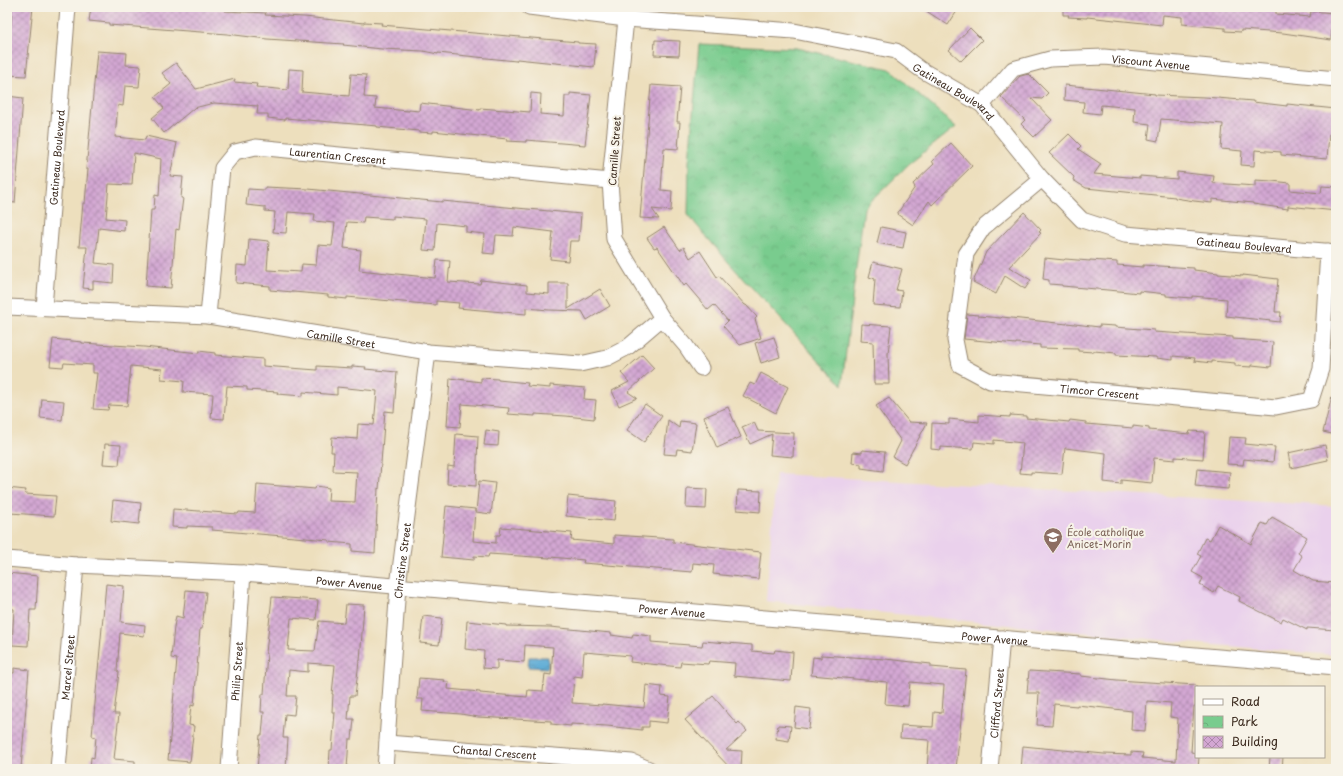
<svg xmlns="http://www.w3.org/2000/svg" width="1343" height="776" viewBox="0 0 1343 776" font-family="'Playpen Sans',sans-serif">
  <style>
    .built { fill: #ead1ec }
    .park { fill: url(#park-crowns); stroke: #5a7b56 }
    .water { fill: url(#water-waves); stroke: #4c6a7a }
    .building { fill: url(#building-cross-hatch) }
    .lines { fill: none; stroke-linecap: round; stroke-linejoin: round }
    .minor-casing { stroke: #94846e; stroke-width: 17 }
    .minor { stroke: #fff; stroke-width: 15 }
    .labels { text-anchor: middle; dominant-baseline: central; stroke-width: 4; stroke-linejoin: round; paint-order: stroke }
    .street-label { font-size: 10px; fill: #3b2a1e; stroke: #f7f3e8 }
    .education-label { font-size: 10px; fill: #785e54; stroke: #f7f3e8; text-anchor: start }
  </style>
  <defs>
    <pattern id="park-crowns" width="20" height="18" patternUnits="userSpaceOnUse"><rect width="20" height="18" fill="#79cc8e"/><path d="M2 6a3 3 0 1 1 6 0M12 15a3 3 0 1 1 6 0" fill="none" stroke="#6aaf7a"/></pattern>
    <pattern id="water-waves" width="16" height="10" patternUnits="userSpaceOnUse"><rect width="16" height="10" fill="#5cabd6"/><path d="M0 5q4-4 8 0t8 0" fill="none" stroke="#4d8bad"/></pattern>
    <pattern id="building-cross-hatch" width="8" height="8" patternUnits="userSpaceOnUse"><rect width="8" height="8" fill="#d3a7d3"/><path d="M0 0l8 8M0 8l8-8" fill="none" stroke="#ac88ab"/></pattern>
  </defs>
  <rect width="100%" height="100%" fill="#f7f3e8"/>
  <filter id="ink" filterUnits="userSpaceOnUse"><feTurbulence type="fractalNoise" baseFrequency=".025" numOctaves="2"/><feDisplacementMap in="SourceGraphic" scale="8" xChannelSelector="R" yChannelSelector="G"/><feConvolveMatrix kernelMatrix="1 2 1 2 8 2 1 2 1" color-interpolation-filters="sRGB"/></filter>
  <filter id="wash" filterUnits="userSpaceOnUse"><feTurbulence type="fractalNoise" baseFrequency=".012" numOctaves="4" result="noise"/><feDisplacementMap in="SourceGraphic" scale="16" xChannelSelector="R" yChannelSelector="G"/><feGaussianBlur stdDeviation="0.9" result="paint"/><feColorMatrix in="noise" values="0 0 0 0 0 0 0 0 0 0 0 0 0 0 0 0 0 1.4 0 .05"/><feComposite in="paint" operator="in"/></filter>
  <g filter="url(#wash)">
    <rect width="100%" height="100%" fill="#eddfbd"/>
    <polygon class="built" points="776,474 1336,506 1336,655 1191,643 766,601"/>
    <g class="park">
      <polygon points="699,44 797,48 890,69 956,127 909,164 864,208 853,292 842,385 729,263 688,215 689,161"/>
      <polygon points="466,764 515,769 466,769"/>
    </g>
    <polygon class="water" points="529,657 548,657 548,668 528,667"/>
    <g id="blocks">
      <g class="building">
        <polygon points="12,7 33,7 26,76 7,75 7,25 11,25"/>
        <polygon points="91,7 185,7 209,8 226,10 225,11 266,13 265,15 304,17 364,23 364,22 382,23 381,25 578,42 578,43 596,44 594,67 517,59 516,61 438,53 438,54 423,51 382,49 343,45 344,44 267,39 227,34 109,25 109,23 89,21"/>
        <polygon points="920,7 951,7 957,11 948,25"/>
        <polygon points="1063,7 1203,7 1226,9 1227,7 1276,7 1276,14 1310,17 1311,11 1333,13 1331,40 1283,33 1241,30 1241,32 1225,31 1225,28 1182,24 1182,17 1163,15 1162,25 1087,17 1087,18 1068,17 1069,15 1063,15"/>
        <polygon points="970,28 982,40 961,61 949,50"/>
        <polygon points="655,40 680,41 679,56 654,55"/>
        <polygon points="97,51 127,53 126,65 141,66 139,87 125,86 123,106 118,105 115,137 145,140 146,136 177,143 170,176 183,177 181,198 183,198 179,230 176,229 171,288 146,286 151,210 154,210 155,195 159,196 161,159 134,153 132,185 109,184 106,218 125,220 124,231 99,228 95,263 114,265 113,283 93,281 93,289 83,288 87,247 79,247 83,203 85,203 88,169 86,169 88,150"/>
        <polygon points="176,63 196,89 235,79 234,82 257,84 256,87 288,90 289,69 303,70 302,92 349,96 351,74 366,75 364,97 376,98 375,108 409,111 409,110 419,111 420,103 480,110 480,108 530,112 531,93 541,94 540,114 564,116 565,96 570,96 570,93 591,95 585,145 526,140 526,142 507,141 507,139 433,131 433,133 419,132 419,131 377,127 377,126 285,118 285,120 268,118 268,114 257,114 258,106 214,103 194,108 164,133 152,118 164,108 155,97 171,84 162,73"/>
        <polygon points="1029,74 1048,93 1042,99 1031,98 1052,120 1034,137 1021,124 1025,120 1001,97 1020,76"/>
        <polygon points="651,85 680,87 677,122 680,122 678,149 664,148 661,190 672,191 671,211 652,209 659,219 640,218"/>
        <polygon points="1065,85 1155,94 1155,95 1205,97 1253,101 1253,102 1287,106 1287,104 1336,109 1336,134 1329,134 1327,159 1281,155 1281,152 1255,150 1254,166 1241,165 1242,151 1221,149 1223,124 1161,119 1158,141 1148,139 1150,124 1134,122 1135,108 1101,105 1100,114 1083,112 1084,102 1064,100"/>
        <polygon points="7,96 23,98 15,203 7,202"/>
        <polygon points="1069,134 1081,146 1078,149 1101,164 1094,174 1140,178 1140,176 1177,179 1177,172 1214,176 1213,183 1255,186 1255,180 1272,181 1290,183 1290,190 1321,193 1322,186 1336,187 1336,211 1288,206 1288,209 1253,204 1253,203 1212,199 1212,203 1194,201 1175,198 1175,197 1086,188 1073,180 1074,177 1049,153"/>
        <polygon points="951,143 972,166 932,205 929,201 913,225 897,214 915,187 913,184 934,164 932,161"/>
        <polygon points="265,187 308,189 442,202 442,201 581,214 579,241 570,241 568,261 550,259 553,232 514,227 513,236 496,235 494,254 483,253 485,234 466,232 466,226 437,223 435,251 423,250 426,219 393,216 393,219 364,217 363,223 347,222 344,248 361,250 359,270 435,278 437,260 450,261 448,282 480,284 481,280 527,285 527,292 549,294 549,283 568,283 568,309 600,289 610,306 587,320 582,311 549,310 526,308 526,314 458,308 459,303 436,301 436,305 347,297 347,299 328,297 328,295 270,290 270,286 236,283 237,265 247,266 249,239 269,241 267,270 301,272 302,264 316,265 318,245 332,246 335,223 314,221 315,214 288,212 286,233 273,232 275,212 265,211 265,207 246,205 248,189 265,190"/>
        <polygon points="1024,212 1041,230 1039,232 1041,233 1009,267 1031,280 1025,289 1005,276 996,294 973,282 986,252"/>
        <polygon points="664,227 680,250 684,247 690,258 700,251 717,277 719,276 745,305 746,305 757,317 755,319 761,338 740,345 723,326 728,321 714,305 708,310 686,284 684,286 657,247 654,248 647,238"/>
        <polygon points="881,227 906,232 903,248 877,243"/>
        <polygon points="1045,258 1064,260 1065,259 1090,261 1090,260 1117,262 1117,265 1143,267 1143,265 1194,268 1194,270 1218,273 1218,274 1243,276 1243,275 1278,279 1275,312 1281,312 1280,322 1226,316 1227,299 1192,296 1192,298 1166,296 1166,294 1139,291 1139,293 1119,291 1062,286 1062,285 1049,284 1049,280 1043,279"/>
        <polygon points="873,262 902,269 896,290 902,291 900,307 873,305 875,279 869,277"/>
        <polygon points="967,314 978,315 978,316 1001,318 1002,317 1067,324 1067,323 1099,327 1099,325 1115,326 1115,327 1154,330 1154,332 1216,336 1233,337 1233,339 1273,342 1271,367 1252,365 1252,367 1235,366 1235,363 1212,361 1212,363 1194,361 1195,358 1173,356 1173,360 1156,358 1156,357 1116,355 1116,353 1094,351 1094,352 1078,351 1078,349 1040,348 1040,345 1016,343 1016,344 964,339"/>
        <polygon points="861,324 891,326 888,354 889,384 874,384 873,342 860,341"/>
        <polygon points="774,337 780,357 761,363 755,343"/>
        <polygon points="53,339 82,342 82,343 144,347 199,353 199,351 215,353 215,355 263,359 263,366 317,370 317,366 352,368 352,366 366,367 365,369 397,372 394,412 385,411 379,489 378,488 375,553 352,551 352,544 329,542 329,540 212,530 212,527 187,526 187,528 172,527 173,509 238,514 239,512 255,513 257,484 315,489 316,486 329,488 328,501 355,502 357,472 333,471 334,452 331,452 332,437 357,439 358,424 374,425 377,391 337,387 337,395 303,392 303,396 277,394 278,392 247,390 247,387 227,386 224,419 211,418 213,394 183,392 184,381 161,379 162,369 131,366 127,406 109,405 108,410 93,409 97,373 93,373 93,365 64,363 63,367 50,366"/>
        <polygon points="642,355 654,368 628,392 637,398 619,406 612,391 629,382 621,373"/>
        <polygon points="761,373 788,387 776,413 743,396 750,383 755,385"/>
        <polygon points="450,378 481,382 481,378 498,379 498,380 528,383 527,386 550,388 550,385 585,388 584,399 596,400 594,419 566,416 535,414 535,416 508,414 509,408 462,404 460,427 447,426"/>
        <polygon points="1332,396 1336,396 1336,435 1323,432"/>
        <polygon points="889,398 909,422 927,423 905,464 893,457 901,441 876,406"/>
        <polygon points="42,399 64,401 62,420 40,418"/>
        <polygon points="645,404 662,416 644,442 627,430"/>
        <polygon points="728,407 741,437 717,448 704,417"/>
        <polygon points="979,415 1010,417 1010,415 1026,416 1026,418 1069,422 1070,420 1086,422 1086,424 1133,428 1133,426 1149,428 1149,430 1189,434 1190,431 1205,432 1203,459 1175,457 1175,460 1154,458 1152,483 1121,480 1121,484 1104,482 1106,453 1065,448 1062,474 1031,472 1031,474 1020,473 1023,443 994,440 994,444 974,442 973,449 941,447 941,450 931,449 932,423 949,424 949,419 979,422"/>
        <polygon points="668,420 679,428 680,421 696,423 692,451 677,449 676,455 664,454"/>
        <polygon points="754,422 758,431 794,433 793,457 770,455 772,434 750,444 742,427"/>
        <polygon points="486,430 499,432 498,446 484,445"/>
        <polygon points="456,434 478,436 476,486 447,484 448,466 454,467"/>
        <polygon points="1229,437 1246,438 1245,444 1275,447 1273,462 1244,459 1243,465 1227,464"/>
        <polygon points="105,444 121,445 119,465 103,464"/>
        <polygon points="1325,445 1328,460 1291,468 1288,453"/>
        <polygon points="862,450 885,452 883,471 861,468 861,464 852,463 853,452 862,453"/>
        <polygon points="1197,469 1230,472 1228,489 1195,486"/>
        <polygon points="479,481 495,483 491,514 476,512"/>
        <polygon points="7,488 26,490 25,494 56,496 54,516 10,513 10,510 7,510"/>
        <polygon points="687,488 707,489 706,509 686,508"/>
        <polygon points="738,490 761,491 760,512 737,510"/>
        <polygon points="568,496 616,501 614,521 566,516"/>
        <polygon points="113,500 141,503 139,524 111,521"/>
        <polygon points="446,506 475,509 473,541 496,543 496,535 500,535 501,527 572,533 571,540 614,544 614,535 673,539 673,542 761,552 758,579 713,574 714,565 693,563 692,572 583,563 584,560 550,557 550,558 489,554 488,557 474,556 474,560 441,557"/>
        <polygon points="1272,517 1307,537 1298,553 1302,556 1294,570 1313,581 1336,583 1336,630 1307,628 1307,630 1283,618 1281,622 1239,601 1240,597 1218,586 1214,593 1200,585 1203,578 1192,572 1201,556 1197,554 1205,538 1210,540 1218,525 1251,544 1262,523 1267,525"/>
        <polygon points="7,573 38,576 36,610 30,610 28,646 12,645 14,609 7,608"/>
        <polygon points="106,584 124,586 121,622 145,625 144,636 120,633 117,671 119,672 114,714 119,714 114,759 135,761 135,769 90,769 91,757 94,758 96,737 92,736"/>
        <polygon points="186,590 206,592 202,629 200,629 194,706 191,705 189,725 194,726 190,762 168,760 177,659 171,658 174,627 176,616 183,618"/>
        <polygon points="272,597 318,600 316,620 291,618 288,650 315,651 319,621 344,623 346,604 364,605 360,661 359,661 355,696 350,696 348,719 354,719 352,739 349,739 347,769 329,769 330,750 332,750 335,712 332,712 333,694 332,694 335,665 308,663 308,672 289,670 287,696 296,696 294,715 285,714 283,738 288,738 286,769 257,769 260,735 262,735 264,712 261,712 262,694 264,694 267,653 266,653"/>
        <polygon points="423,616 442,618 439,645 420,643"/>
        <polygon points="467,621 506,625 506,626 550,627 611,633 611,635 632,638 633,634 651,636 651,642 702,646 703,641 752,645 752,651 774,653 775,650 793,652 791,681 734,676 735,663 709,661 708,664 681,662 680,667 630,662 631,656 584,652 582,677 574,676 572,703 602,705 602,704 644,708 646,685 662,687 661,696 670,697 667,723 649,721 649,727 642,727 642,730 607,726 571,724 571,726 551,724 551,721 478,717 461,714 422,711 423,699 417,699 419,678 445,680 444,682 449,682 448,689 480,692 480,693 527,697 528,690 543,691 545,674 551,675 553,647 525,645 524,662 497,660 497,669 483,668 484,651 465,649"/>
        <polygon points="821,655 885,659 931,664 931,667 966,670 956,769 927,769 929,740 900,738 901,725 933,727 934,712 942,713 944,685 910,682 908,706 885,704 887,682 811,675 813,657 821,658"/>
        <polygon points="14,668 29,670 21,768 18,767 18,769 7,769 7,717 9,694 7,694 7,673 14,673"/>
        <polygon points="1029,671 1081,674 1081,676 1117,680 1196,685 1196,706 1194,706 1191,752 1196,753 1196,757 1199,757 1198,769 1021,769 1023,746 1104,754 1131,755 1131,752 1143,753 1142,758 1176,761 1178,718 1170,717 1171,703 1147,701 1145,731 1131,730 1132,711 1077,705 1077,706 1054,704 1052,726 1037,725 1039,693 1027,693"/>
        <polygon points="713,696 737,724 739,722 747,731 726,750 742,751 741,769 731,769 685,720"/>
        <polygon points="796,707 811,709 809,729 794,727"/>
        <polygon points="778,725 791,726 789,741 776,739"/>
        <polygon points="1270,757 1283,757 1282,769 1269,769"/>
      </g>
    </g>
  </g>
  <g filter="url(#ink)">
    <use href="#blocks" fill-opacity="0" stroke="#94846e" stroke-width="1"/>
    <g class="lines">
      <g class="minor-casing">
        <g id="minor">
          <path id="s1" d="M 529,7 L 626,19 L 794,31 L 896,51 L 920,69 L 982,105 L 1042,179 L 1082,220 L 1125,234 L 1336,252"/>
          <polyline points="626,19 610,181 614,239 662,318 686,346 701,368"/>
          <path id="s2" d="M 982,105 L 1013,69 L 1050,59 L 1104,57 L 1336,79"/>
          <path id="s3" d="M 1042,179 L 983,228 L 966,254 L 955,340 L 960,365 L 990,381 L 1276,407 L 1311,400 L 1321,369 L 1328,251"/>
          <path id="s4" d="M 7,307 L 208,316 L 428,352 L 580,364 L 607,358 L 628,347 L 662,318"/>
          <path id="s5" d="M 44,308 L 68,7"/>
          <path id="s6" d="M 208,316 L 222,168 L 235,152 L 256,147 L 610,181"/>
          <path id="s7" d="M 7,559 L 76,565 L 243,573 L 1336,667"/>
          <path id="s8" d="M 387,743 L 632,762 L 649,769"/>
          <path id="s9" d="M 58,769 L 76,565"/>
          <path id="s10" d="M 229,769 L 243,573"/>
          <path id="s11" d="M 385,769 L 398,586 L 428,352"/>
          <path id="s12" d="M 990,769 L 1002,638"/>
        </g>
      </g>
      <use href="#minor" class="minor"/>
    </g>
  </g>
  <defs>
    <g id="school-pin" transform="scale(1)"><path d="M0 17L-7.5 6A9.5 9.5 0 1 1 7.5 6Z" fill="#8d6e63" stroke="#f7f3e8"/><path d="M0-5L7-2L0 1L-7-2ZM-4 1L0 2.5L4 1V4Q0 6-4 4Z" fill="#fff"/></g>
  </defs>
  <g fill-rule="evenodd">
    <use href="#school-pin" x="1053" y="537"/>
  </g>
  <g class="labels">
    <g class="street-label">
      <text stroke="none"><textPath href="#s2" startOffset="187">Viscount Avenue</textPath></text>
      <text stroke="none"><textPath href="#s1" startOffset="441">Gatineau Boulevard</textPath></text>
      <text transform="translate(614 151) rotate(-86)">Camille Street</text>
      <text stroke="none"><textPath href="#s6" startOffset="273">Laurentian Crescent</textPath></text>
      <text stroke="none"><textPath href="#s5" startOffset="151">Gatineau Boulevard</textPath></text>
      <text stroke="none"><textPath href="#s1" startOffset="789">Gatineau Boulevard</textPath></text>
      <text stroke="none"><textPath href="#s4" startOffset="336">Camille Street</textPath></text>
      <text stroke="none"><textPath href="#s3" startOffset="364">Timcor Crescent</textPath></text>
      <text stroke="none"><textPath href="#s11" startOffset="209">Christine Street</textPath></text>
      <text stroke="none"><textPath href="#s7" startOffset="343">Power Avenue</textPath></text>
      <text stroke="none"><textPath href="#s7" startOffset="667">Power Avenue</textPath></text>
      <text stroke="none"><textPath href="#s7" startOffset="991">Power Avenue</textPath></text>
      <text stroke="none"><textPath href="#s9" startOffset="102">Marcel Street</textPath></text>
      <text stroke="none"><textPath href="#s10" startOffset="98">Philip Street</textPath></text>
      <text stroke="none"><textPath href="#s12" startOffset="66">Clifford Street</textPath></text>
      <text stroke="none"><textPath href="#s8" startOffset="108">Chantal Crescent</textPath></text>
    </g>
    <g class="education-label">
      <text x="1067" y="531">École catholique<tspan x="1067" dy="12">Anicet-Morin</tspan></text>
    </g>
  </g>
  <rect width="1343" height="776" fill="none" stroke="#f7f3e8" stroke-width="24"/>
  <rect x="1195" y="686" width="130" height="72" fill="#f7f3e8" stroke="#aca397"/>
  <rect x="1203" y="699" width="20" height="6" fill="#ffffff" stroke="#aca397"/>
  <text x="1231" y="706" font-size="12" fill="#3b2a1e">Road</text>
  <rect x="1203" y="716" width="20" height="12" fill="url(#park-crowns)" stroke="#aca397"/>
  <text x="1231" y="726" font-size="12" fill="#3b2a1e">Park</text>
  <rect x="1203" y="736" width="20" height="12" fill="url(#building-cross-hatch)" stroke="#aca397"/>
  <text x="1231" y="746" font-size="12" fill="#3b2a1e">Building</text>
</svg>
